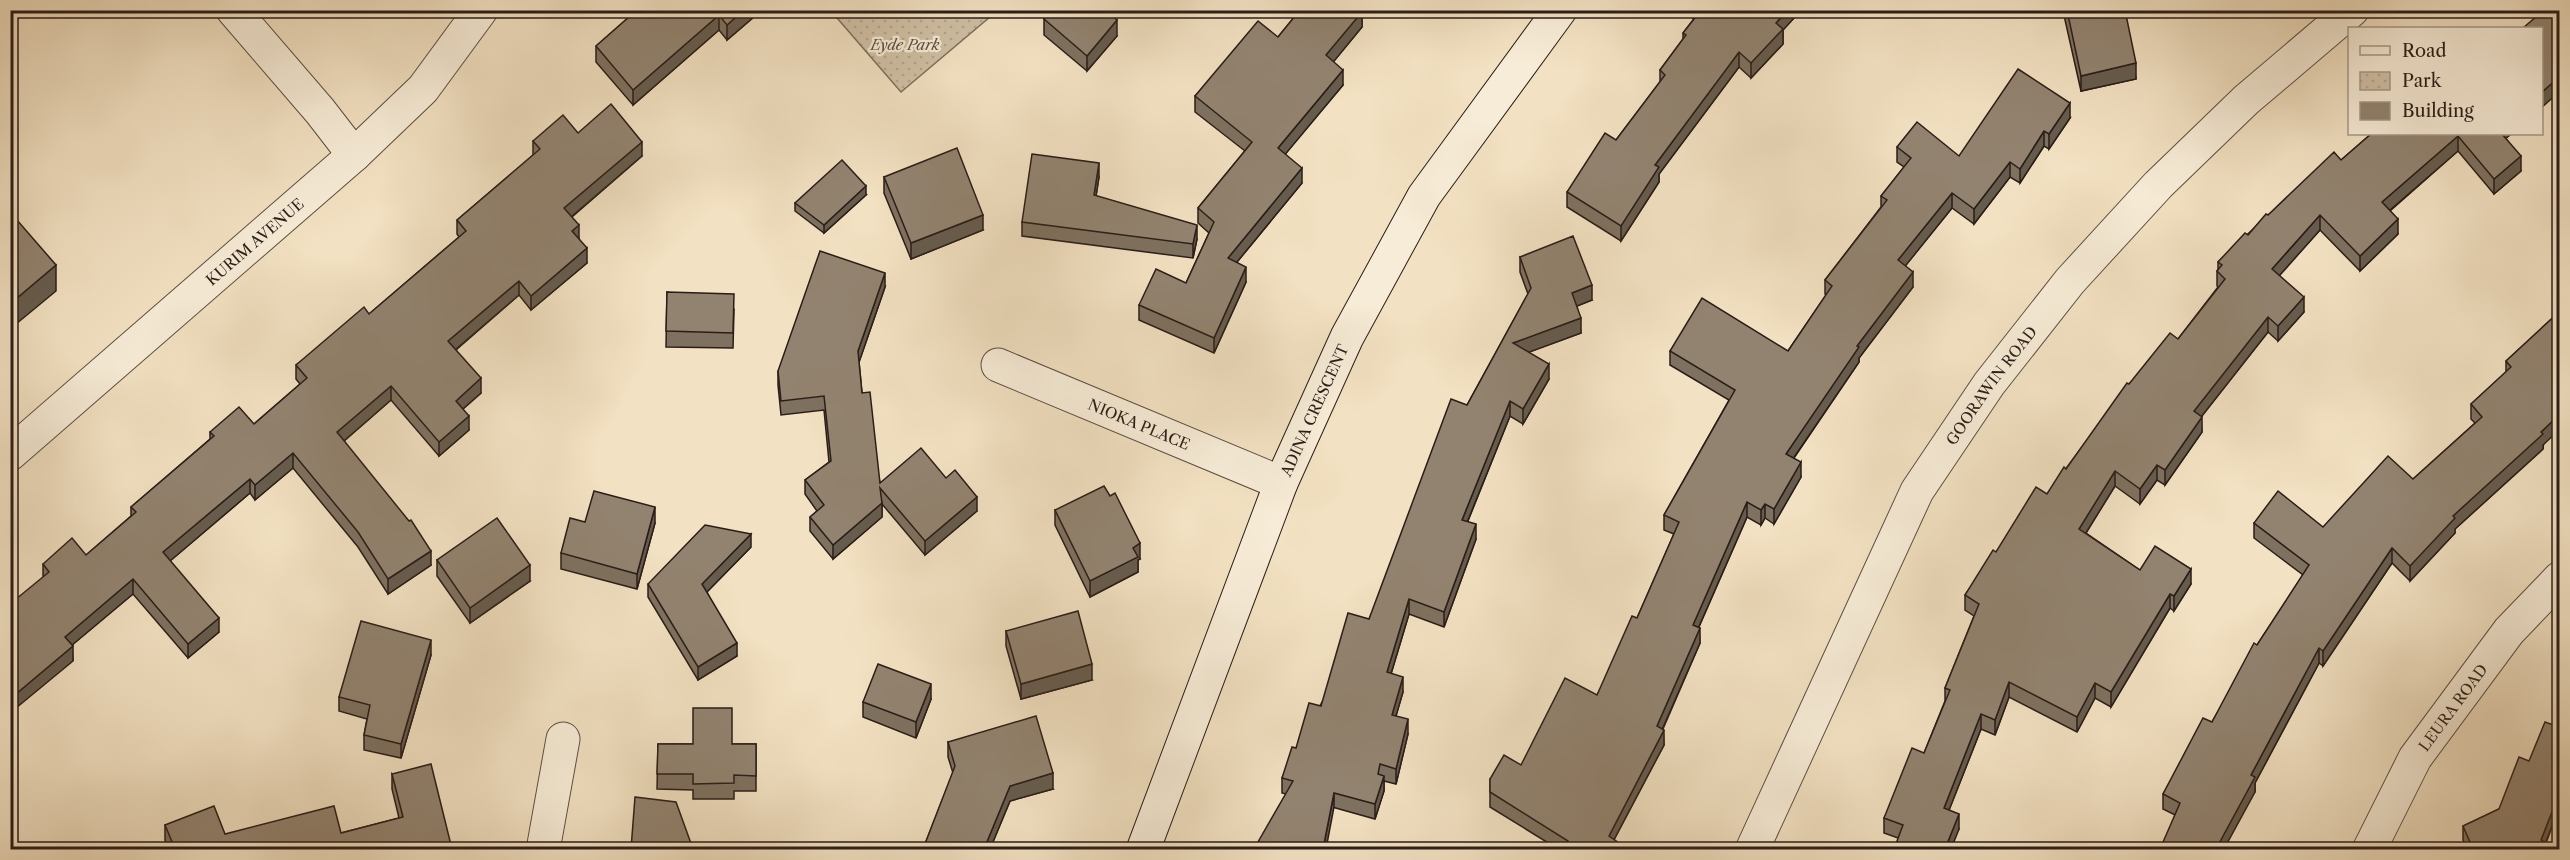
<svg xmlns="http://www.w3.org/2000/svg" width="2570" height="860" viewBox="0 0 2570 860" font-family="'Libre Caslon Text',serif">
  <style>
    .park { fill: url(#park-dots); stroke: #7d6e5e; stroke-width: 1.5 }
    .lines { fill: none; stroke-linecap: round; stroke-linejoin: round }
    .street-casing { stroke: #5c4e42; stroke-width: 35 }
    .secondary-casing { stroke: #2a1d18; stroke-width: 35 }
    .street { stroke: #f7ecd7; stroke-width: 33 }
    .secondary { stroke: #f7ecd7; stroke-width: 33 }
    .wall { fill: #7e7160; stroke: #2a1d18; stroke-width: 1.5 }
    .shaded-wall { fill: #665c4e; stroke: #2a1d18; stroke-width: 1.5 }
    .building { fill: #928370; stroke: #2a1d18; stroke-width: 1.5 }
    .labels { text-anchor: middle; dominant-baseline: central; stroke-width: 4.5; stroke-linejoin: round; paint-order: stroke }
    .park-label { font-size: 15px; font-style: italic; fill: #5c4e42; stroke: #f7ecd7 }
    .street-label { font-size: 15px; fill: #2a1d18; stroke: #f7ecd7 }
  </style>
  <defs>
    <pattern id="park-dots" width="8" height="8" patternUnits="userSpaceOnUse" patternTransform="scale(1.5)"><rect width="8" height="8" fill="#d0c0a5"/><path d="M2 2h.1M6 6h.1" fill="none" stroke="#b3a58d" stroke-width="1.8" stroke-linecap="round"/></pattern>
  </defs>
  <rect width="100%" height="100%" fill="#f2e1c2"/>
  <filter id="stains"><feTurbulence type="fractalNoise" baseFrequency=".00333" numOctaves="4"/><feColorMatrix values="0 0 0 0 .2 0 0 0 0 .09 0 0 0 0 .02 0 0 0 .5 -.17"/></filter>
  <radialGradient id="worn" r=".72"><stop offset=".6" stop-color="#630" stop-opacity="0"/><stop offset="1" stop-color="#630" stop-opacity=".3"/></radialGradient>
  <polygon class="park" points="831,11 997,11 901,92"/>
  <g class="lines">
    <g class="street-casing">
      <g id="street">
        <polyline points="233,10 320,111 354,155"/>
        <path id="s1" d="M 998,365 L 1281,483"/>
        <path id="s2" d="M 10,454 L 354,155 L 423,89 L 481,10"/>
        <polyline points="543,850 563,739"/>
        <path id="s3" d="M 1752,850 L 1917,491 L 1989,384 L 2070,281 L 2158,185 L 2246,100 L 2352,10"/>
        <path id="s4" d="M 2369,850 L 2415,758 L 2509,631 L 2560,578"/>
      </g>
    </g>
    <g class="secondary-casing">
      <g id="secondary">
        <path id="s5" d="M 1143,850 L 1281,483 L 1347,337 L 1424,196 L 1560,10"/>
      </g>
    </g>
    <use href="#street" class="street"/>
    <use href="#secondary" class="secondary"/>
  </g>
  <g class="wall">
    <polygon points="637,10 762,10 727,40 719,30 633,105 596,62 596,46"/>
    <polygon points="1300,10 1366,10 1362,15 1362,27 1333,62 1343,85 1285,154 1302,183 1237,262 1246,282 1214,353 1139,320 1139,305 1186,283 1209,233 1198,223 1198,208 1245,151 1195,112 1195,96 1278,37"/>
    <polygon points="1693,10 1794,10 1794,18 1783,30 1783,44 1751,78 1739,67 1659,174 1659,182 1621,241 1567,207 1567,192 1616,140 1660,82 1660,70 1683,39 1683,33 1693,20"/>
    <polygon points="2125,10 2136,79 2081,91 2063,11"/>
    <polygon points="1044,19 1117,36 1087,71 1044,35"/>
    <polygon points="2070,118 2049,149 2044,146 2020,183 2010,177 1974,224 1952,208 1905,266 1913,287 1859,358 1859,362 1794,458 1801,477 1774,524 1765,518 1761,525 1747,517 1699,627 1700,643 1663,729 1664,745 1614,840 1622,849 1558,849 1490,807 1490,779 1521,765 1597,695 1637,618 1674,534 1664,530 1664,515 1729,400 1670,365 1670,351 1788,351 1826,295 1825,294 1825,280 1881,207 1881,196 1904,167 1897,162 1897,147 1959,156"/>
    <polygon points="578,133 642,156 572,217 587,263 531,310 519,295 456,350 481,393 463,409 469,430 439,456 391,400 344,441 431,565 388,594 358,547 293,468 255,500 250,493 170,561 219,632 188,658 133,594 72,645 73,661 43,577 43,564 86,555 131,516 131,507 210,439 210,432 254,424 300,384 296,379 296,365 369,314 459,237 457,234 457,220 533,155 533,141"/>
    <polygon points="2371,134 2511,134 2506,138 2521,171 2494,194 2458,151 2390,211 2398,234 2360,271 2320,230 2279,275 2304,312 2278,341 2268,332 2201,417 2202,432 2165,485 2157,480 2140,504 2115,486 2086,533 2140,570 2191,584 2174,611 2170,608 2111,707 2095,698 2077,732 2009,697 1995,735 1981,729 1949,810 1959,829 1898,838 1884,833 1884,818 1924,753 1945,701 1945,688 1974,616 1965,610 1965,595 1996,552 2047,494 2129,384 2178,339 2218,287 2217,286 2217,271 2218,269 2218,262 2268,215 2341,160"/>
    <polygon points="884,177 983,230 911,259 884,193"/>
    <polygon points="1099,177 1096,196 1197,239 1193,258 1022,236 1022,222"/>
    <polygon points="866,195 824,233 795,211 795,203"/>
    <polygon points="1520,257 1592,300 1577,306 1581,333 1529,352 1549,379 1523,424 1510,416 1468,521 1476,539 1444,627 1409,614 1391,674 1403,692 1396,716 1408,734 1396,784 1384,781 1384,791 1375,819 1282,793 1282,778 1296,748 1369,619 1467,405 1528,294 1520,272"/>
    <polygon points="885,287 859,362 862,393 880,483 946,478 977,511 925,555 882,504 882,517 833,559 810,531 810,517 817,511 805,494 805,480 829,462 824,410 781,415 778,385 778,371"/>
    <polygon points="667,292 734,309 733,348 666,347"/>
    <polygon points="2559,312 2543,449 2455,529 2455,533 2410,581 2392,563 2323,666 2319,663 2255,783 2255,792 2175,815 2163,809 2163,794 2212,722 2257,645 2303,575 2254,538 2254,523 2323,527 2413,479 2475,423 2471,419 2471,404 2506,372 2506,361"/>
    <polygon points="1055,510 1140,559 1138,560 1138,572 1090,597 1055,525"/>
    <polygon points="585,522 655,523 637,589 561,569 561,553"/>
    <polygon points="751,547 707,592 737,656 698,680 648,597 648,584"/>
    <polygon points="437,560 530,581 470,623 437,576"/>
    <polygon points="1006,631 1092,680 1021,699 1006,646"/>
    <polygon points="431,655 401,758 364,750 364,735 367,719 339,711 339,697"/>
    <polygon points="931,699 916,738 863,717 863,702"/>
    <polygon points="2559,727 2559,808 2546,843 2555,849 2467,849 2463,840 2463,826 2499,809 2529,761"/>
    <polygon points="948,742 1053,789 1010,801 990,849 923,849 953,773 948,757"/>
    <polygon points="658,744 756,744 756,791 734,791 734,799 693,799 693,790 657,789"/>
    <polygon points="392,774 451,849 169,849 165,840 165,825 225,834 341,833 399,818 392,789"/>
  </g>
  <g class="shaded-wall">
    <polygon points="744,10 762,10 727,40 727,25"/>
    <polygon points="1356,10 1366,10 1362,15 1362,27 1326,71 1326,55"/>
    <polygon points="1788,10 1794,10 1794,18 1783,30 1783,44 1751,78 1751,63 1776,23"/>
    <polygon points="719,15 719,30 633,105 633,90"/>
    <polygon points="1117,20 1117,36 1087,71 1087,56"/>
    <polygon points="1739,52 1739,67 1659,174 1659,182 1621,241 1621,226 1655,165"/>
    <polygon points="2136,63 2136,79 2081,91 2081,76"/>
    <polygon points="1343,70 1343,85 1278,163 1278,148"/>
    <polygon points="2559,77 2559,92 2541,108 2541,93"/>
    <polygon points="2070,103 2070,118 2049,149 2049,134"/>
    <polygon points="2044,131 2044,146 2020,183 2020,169"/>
    <polygon points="2499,134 2511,134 2499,144"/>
    <polygon points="2458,136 2458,151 2382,217 2382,202"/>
    <polygon points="642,142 642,156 564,223 564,208"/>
    <polygon points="2521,156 2521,171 2494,194 2494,179"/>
    <polygon points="2010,162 2010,177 1974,224 1974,209"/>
    <polygon points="1099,163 1099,177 1094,209 1094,195"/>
    <polygon points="1302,168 1302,183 1228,273 1228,258"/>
    <polygon points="866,186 866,195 824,233 824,225"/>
    <polygon points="1952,193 1952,208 1898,275 1898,260"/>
    <polygon points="983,215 983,230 911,259 911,243"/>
    <polygon points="2320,215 2320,230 2272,284 2272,269"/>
    <polygon points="2398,219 2398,234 2360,271 2360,256"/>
    <polygon points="579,225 579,240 572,231"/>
    <polygon points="1197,225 1197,239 1193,258 1193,244"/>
    <polygon points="587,248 587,263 531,310 531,296"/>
    <polygon points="56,265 56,291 10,329 10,304"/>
    <polygon points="1246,267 1246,282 1214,353 1214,338"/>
    <polygon points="1913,272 1913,287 1859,358 1859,362 1786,469 1786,454 1857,346"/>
    <polygon points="885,273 885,287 858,365 858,351"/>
    <polygon points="519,281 519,295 448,356 448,341"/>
    <polygon points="1592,285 1592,300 1572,308 1572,293"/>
    <polygon points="2304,297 2304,312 2278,341 2278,326"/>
    <polygon points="2268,317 2268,332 2194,426 2194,411"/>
    <polygon points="1581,318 1581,333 1513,358 1513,343"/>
    <polygon points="1549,364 1549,379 1523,424 1523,409"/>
    <polygon points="481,378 481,393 456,415 456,401"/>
    <polygon points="391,386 391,400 337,447 337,432"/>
    <polygon points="1510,401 1510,416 1462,535 1462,520"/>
    <polygon points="2559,415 2559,430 2543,445 2543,449 2455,529 2455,533 2410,581 2410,566 2453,516"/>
    <polygon points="469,416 469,430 439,456 439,442"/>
    <polygon points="2202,417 2202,432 2165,485 2165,470"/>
    <polygon points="293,453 293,468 255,500 255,485"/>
    <polygon points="1801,462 1801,477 1774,524 1774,509"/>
    <polygon points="2157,465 2157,480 2140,504 2140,489"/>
    <polygon points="2115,471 2115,486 2079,544 2079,529"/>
    <polygon points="250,479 250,493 163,567 163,552"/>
    <polygon points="977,497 977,511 925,555 925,541"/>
    <polygon points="1747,502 1747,517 1693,640 1693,625"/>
    <polygon points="882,503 882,517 833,559 833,545"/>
    <polygon points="1765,504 1765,518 1761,525 1761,510"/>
    <polygon points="655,507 655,523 637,589 637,574"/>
    <polygon points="1476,524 1476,539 1444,627 1444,612"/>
    <polygon points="751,534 751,547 702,597 702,584"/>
    <polygon points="1140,543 1140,559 1138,560 1138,572 1090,597 1090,581 1133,548"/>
    <polygon points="2392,548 2392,563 2323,666 2323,651"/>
    <polygon points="431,551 431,565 388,594 388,579"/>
    <polygon points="530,565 530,581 470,623 470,608"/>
    <polygon points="2191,569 2191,584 2174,611 2174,596"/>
    <polygon points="133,579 133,594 65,651 65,637"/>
    <polygon points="2170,594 2170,608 2111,707 2111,692"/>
    <polygon points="1409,599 1409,614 1387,687 1387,672"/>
    <polygon points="219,618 219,632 188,658 188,644"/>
    <polygon points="1700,628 1700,643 1657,741 1657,726"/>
    <polygon points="431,640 431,655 401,758 401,744"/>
    <polygon points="737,643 737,656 698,680 698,667"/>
    <polygon points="73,646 73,661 10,713 10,699"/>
    <polygon points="2319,648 2319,663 2255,783 2255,792 2224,849 2216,849 2251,775"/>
    <polygon points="1092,664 1092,680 1021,699 1021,684"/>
    <polygon points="1403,677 1403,692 1392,729 1392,715"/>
    <polygon points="2009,682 2009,697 1995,735 1995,720"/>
    <polygon points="2095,683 2095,698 2077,732 2077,717"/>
    <polygon points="931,684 931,699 916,738 916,722"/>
    <polygon points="1981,714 1981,729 1944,823 1944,808"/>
    <polygon points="1408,719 1408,734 1396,784 1396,769"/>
    <polygon points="1664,730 1664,745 1609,849 1609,836"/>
    <polygon points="1053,773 1053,789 1010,801 990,849 984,849 1010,786"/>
    <polygon points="1384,776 1384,791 1375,819 1375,804"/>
    <polygon points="1334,793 1334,807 1326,849 1323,849"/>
    <polygon points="2559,794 2559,808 2543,849 2541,840"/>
    <polygon points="1959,814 1959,829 1951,849 1945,849"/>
    <polygon points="451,845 451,849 433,849"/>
  </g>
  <g class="building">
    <polygon points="637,10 744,10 727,25 719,15 633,90 596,46"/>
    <polygon points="1051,10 1106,10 1117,20 1087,56 1044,19"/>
    <polygon points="1300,10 1360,10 1362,12 1326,55 1343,70 1278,148 1302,168 1228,258 1246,267 1214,338 1139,305 1156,269 1186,283 1214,222 1198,208 1252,142 1195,96 1258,21 1278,37"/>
    <polygon points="1694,10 1788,10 1776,23 1783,29 1751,63 1739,52 1655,165 1659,167 1621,226 1567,192 1605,133 1616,140 1665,75 1660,70 1686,35 1683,33 1698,14"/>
    <polygon points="2067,10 2125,10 2136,63 2081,76"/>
    <polygon points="2544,10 2559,10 2559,77 2541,93 2541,28 2523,28"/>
    <polygon points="2018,69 2070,103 2049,134 2044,131 2020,169 2010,162 1974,209 1952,193 1898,260 1913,272 1857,346 1859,347 1786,454 1801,462 1774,509 1765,504 1761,510 1747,502 1693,625 1700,628 1657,726 1664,730 1609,836 1622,845 1619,849 1561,849 1568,841 1490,792 1490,779 1504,755 1521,765 1565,678 1597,695 1632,616 1637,618 1679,522 1664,515 1735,390 1670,351 1702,298 1788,351 1832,286 1825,280 1887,200 1881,196 1911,158 1897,147 1917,122 1959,156"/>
    <polygon points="611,104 642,142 564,208 579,225 572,231 587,248 531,296 519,281 448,341 481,378 456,401 469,416 439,442 391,386 337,432 409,521 411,520 431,551 388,579 358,532 293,453 255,485 250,479 163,552 219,618 188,644 133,579 65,637 73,646 10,699 10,604 49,572 43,564 72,538 86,555 136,512 131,507 214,436 210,432 239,407 254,424 307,378 296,365 364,307 369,314 466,231 457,220 540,149 533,141 563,115 578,133"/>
    <polygon points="2371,134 2502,134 2521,156 2494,179 2458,136 2382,202 2398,219 2360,256 2320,215 2272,269 2304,297 2278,326 2268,317 2194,411 2202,417 2165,470 2157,465 2140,489 2115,471 2079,529 2140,570 2155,546 2191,569 2174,596 2170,594 2111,692 2095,683 2077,717 2009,682 1995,720 1981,714 1944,808 1959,814 1945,849 1894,849 1903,825 1884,818 1912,748 1924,753 1950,690 1945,688 1979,604 1965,595 1993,550 1996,552 2036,487 2047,494 2064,467 2066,469 2127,383 2129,384 2170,333 2178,339 2225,279 2217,271 2222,265 2218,262 2245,233 2248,235 2266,214 2268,215 2334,152 2341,160"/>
    <polygon points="957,148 983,215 911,243 884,177"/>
    <polygon points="1032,154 1099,163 1094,195 1197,225 1193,244 1022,222"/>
    <polygon points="842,160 866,186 824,225 795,203"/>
    <polygon points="10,212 56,265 10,304"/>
    <polygon points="1573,236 1592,285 1572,293 1581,318 1513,343 1549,364 1523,409 1510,401 1462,520 1476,524 1444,612 1409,599 1387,672 1403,677 1392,715 1408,719 1396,769 1380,764 1378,774 1384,776 1375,804 1334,793 1323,849 1254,849 1293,781 1282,778 1292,747 1296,748 1309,703 1321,706 1348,613 1369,619 1451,399 1467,405 1531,288 1520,257"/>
    <polygon points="820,251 885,273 858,351 862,393 870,392 880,483 921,448 946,478 955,470 977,497 925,541 880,488 882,503 833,545 810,517 824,505 805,480 831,461 824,396 781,401 778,371"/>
    <polygon points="667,292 734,294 733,333 666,331"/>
    <polygon points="2559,312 2559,415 2541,432 2543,434 2453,516 2455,518 2410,566 2392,548 2323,651 2319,648 2251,775 2255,777 2216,849 2160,849 2180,803 2163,794 2203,718 2212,722 2254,643 2257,645 2309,565 2254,523 2278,491 2323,527 2388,456 2413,479 2482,417 2471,404 2511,367 2506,361"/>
    <polygon points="1104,486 1110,496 1115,493 1140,543 1133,548 1138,557 1090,581 1055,510"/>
    <polygon points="594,491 655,507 637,574 561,553 570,518 585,522"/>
    <polygon points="497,518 530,565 470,608 437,560"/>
    <polygon points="705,525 751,534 702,584 737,643 698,667 648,584"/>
    <polygon points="1078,611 1092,664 1021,684 1006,631"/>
    <polygon points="361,621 431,640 401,744 364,735 370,705 339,697"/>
    <polygon points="878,664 931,684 916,722 863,702"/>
    <polygon points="693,708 732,708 732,744 756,744 756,776 734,775 734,783 693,784 693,774 657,774 658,744 693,744"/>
    <polygon points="1036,716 1053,773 1010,786 984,849 923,849 955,766 948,742"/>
    <polygon points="2545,722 2559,727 2559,794 2541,840 2555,849 2473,849 2463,826 2499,809 2519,757 2529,761"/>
    <polygon points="431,764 451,845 433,849 175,849 165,825 214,806 225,834 334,806 341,833 403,817 392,774"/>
    <polygon points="635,797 676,802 693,849 631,849"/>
  </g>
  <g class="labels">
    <g class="park-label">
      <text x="905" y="44">Eyde Park</text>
    </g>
    <g class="street-label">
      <text stroke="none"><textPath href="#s2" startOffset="324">KURIM AVENUE</textPath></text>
      <text stroke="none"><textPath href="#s3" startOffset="524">GOORAWIN ROAD</textPath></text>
      <text stroke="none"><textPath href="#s5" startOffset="472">ADINA CRESCENT</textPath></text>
      <text stroke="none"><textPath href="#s1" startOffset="153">NIOKA PLACE</textPath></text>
      <text stroke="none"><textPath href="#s4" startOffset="166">LEURA ROAD</textPath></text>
    </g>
  </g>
  <rect width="2570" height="860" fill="none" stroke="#f2e1c2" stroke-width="36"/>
  <rect x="12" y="12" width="2546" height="836" fill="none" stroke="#2a1d18" stroke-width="3"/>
  <rect x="18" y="18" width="2534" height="824" fill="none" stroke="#2a1d18" stroke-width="1.5"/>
  <rect x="2348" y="27" width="195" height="108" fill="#f7ecd7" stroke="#a5998b" stroke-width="1.5"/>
  <rect x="2360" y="46" width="30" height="9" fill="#f7ecd7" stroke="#a5998b" stroke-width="1.5"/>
  <text x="2402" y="57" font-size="18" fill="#2a1d18">Road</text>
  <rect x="2360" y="72" width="30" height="18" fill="url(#park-dots)" stroke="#a5998b" stroke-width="1.5"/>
  <text x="2402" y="87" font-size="18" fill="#2a1d18">Park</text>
  <rect x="2360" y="102" width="30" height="18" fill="#928370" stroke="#a5998b" stroke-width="1.5"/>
  <text x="2402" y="117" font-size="18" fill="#2a1d18">Building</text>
  <rect width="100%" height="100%" filter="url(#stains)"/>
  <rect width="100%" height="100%" fill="url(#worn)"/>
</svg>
